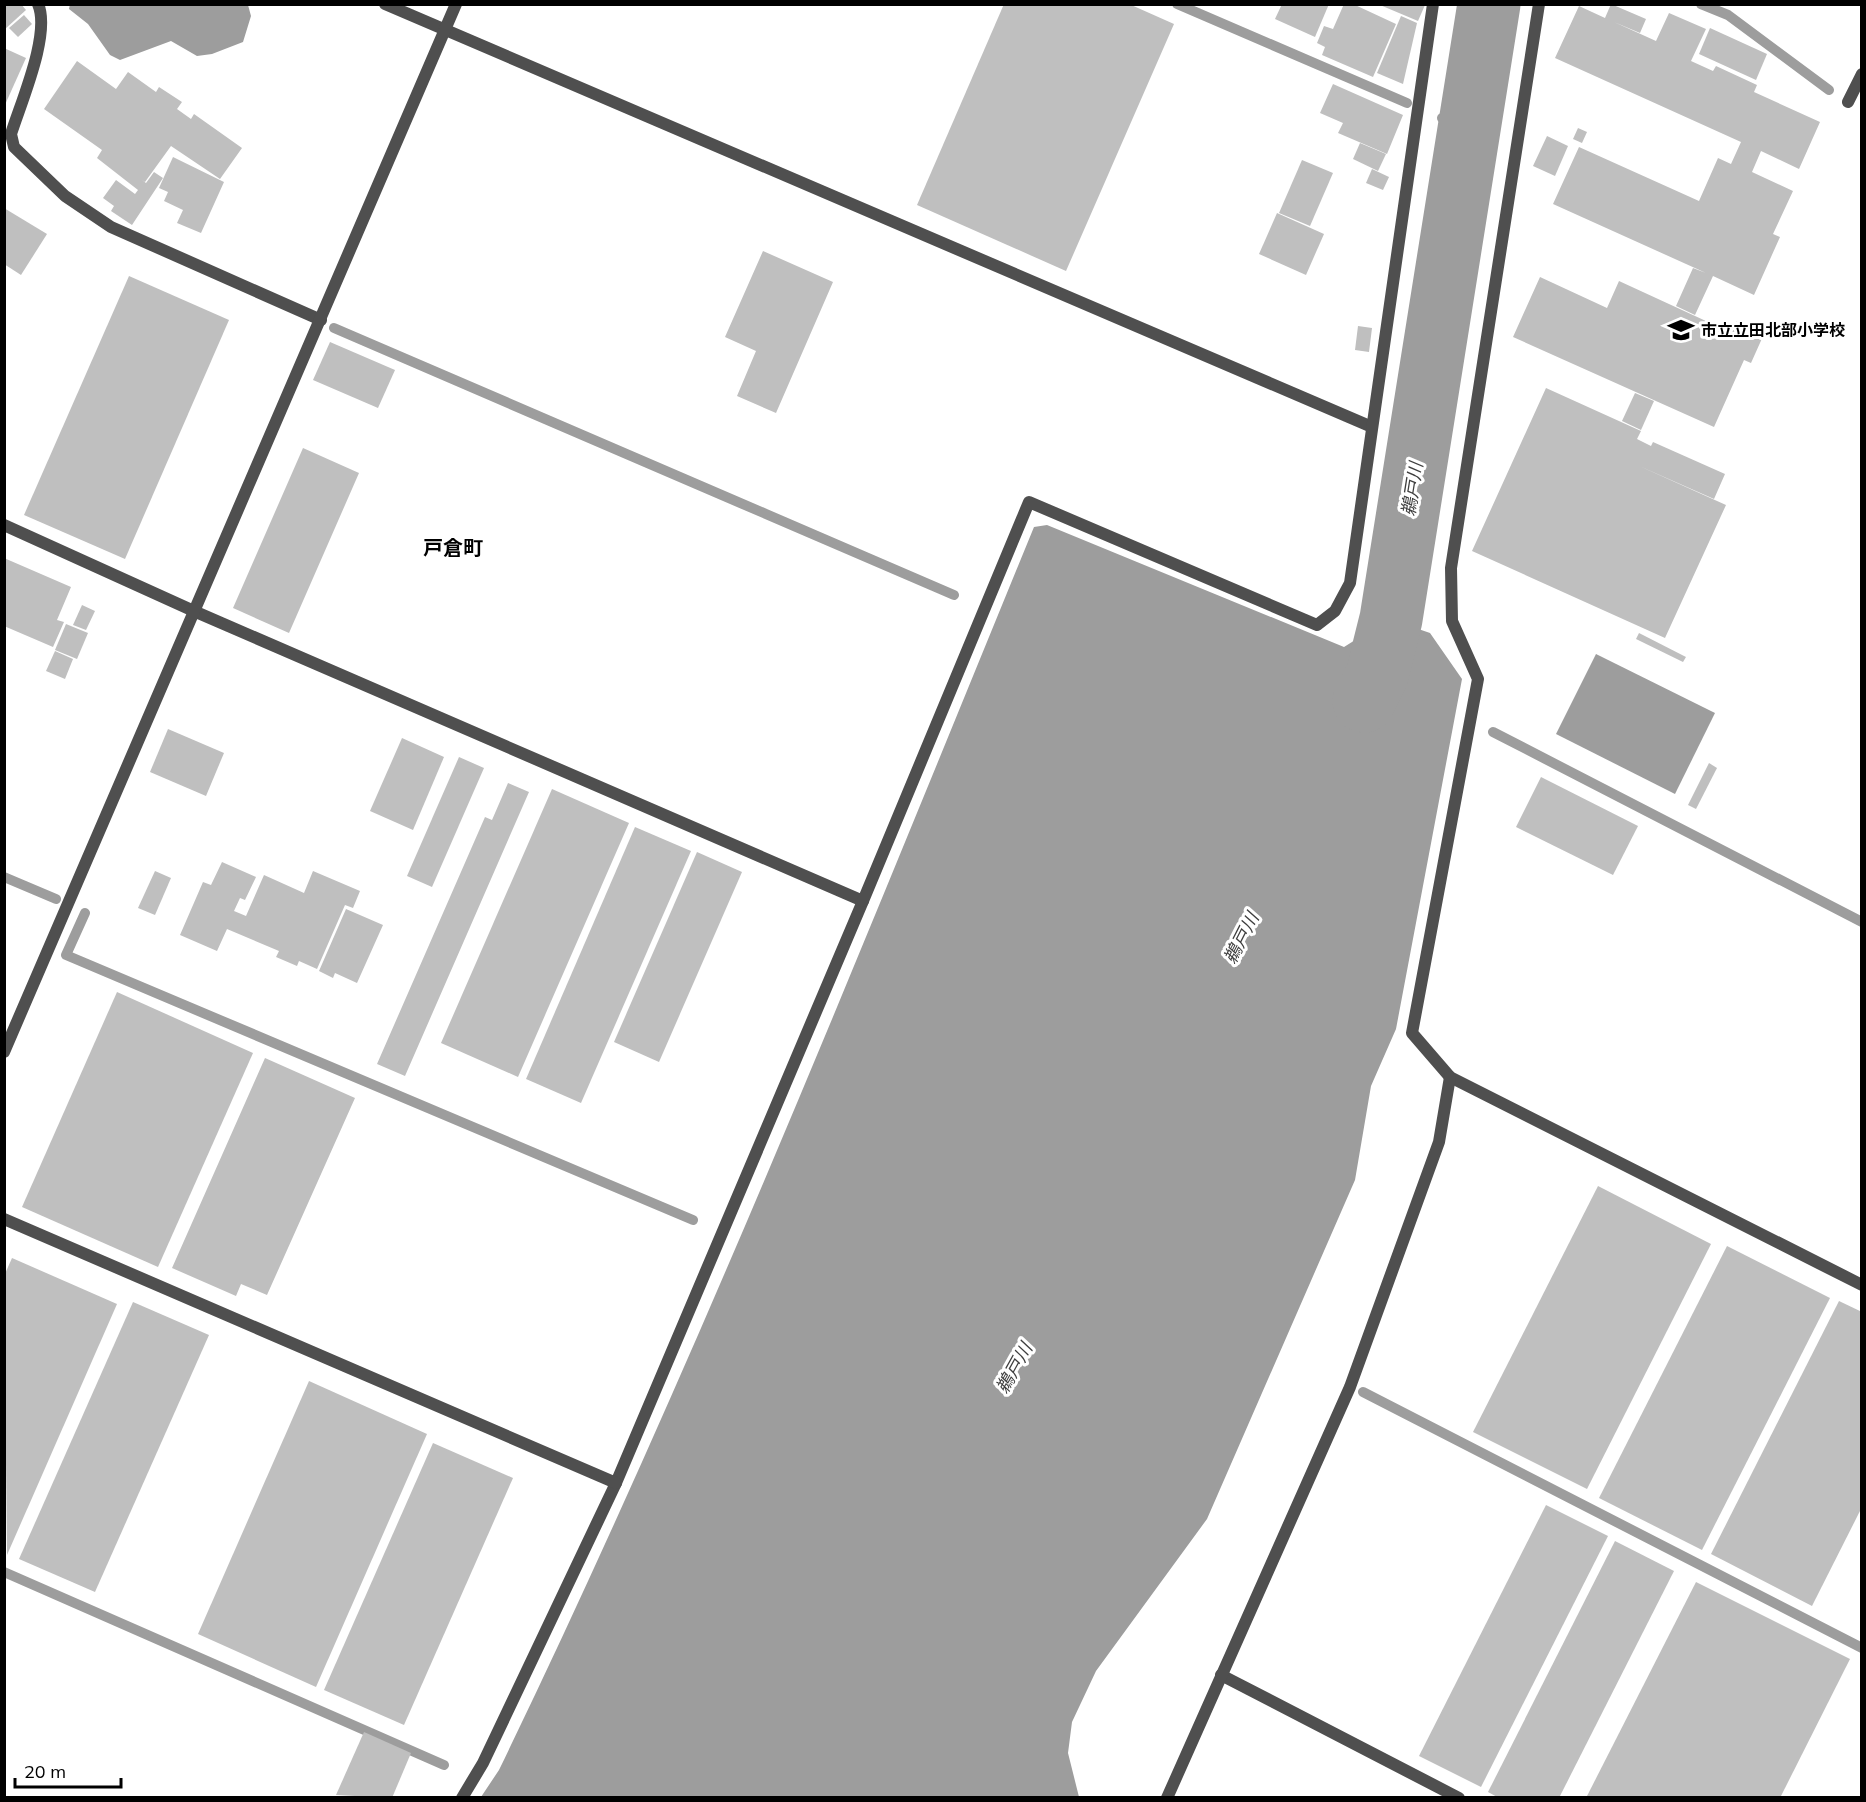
<svg xmlns="http://www.w3.org/2000/svg" width="1866" height="1802" viewBox="0 0 1866 1802" font-family="Mulish,'Noto Sans JP',sans-serif">
  <style>
    .water { fill: #9d9d9d }
    .lines { fill: none; stroke-linecap: round; stroke-linejoin: round }
    .stream { stroke: #9d9d9d; stroke-width: 10 }
    .river { stroke: #9d9d9d; stroke-width: 63 }
    .building { fill: #bfbfbf }
    .street { stroke: #4f4f4f; stroke-width: 12 }
    .labels { text-anchor: middle; dominant-baseline: central; stroke-width: 6; stroke-linejoin: round; paint-order: stroke }
    .poi-label { font-size: 16px; font-weight: bold; fill: #000; stroke: #fff; text-anchor: start }
    .water-label { font-size: 18px; font-style: italic; fill: #3e3e3e; stroke: #fff }
    .quarter-label { font-size: 20px; font-weight: bold; fill: #000; stroke: #fff }
  </style>
  <rect width="100%" height="100%" fill="#fff"/>
  <g class="water">
    <polygon points="70,4 248,5 251,16 243,42 212,54 197,56 171,41 120,60 110,55 88,24 69,9"/>
    <path d="M 1047,525 L 1344,647 L 1360,637 L 1366,611 L 1430,633 L 1462,679 L 1396,1029 L 1371,1086 L 1355,1180 L 1207,1519 L 1096,1671 L 1072,1722 L 1068,1753 L 1079,1797 L 481,1797 L 499,1770 C 696,1363 863,944 1034,527 Z"/>
    <polygon points="1596,654 1715,713 1675,794 1556,734"/>
  </g>
  <g class="lines">
    <g class="stream">
      <polyline points="1177,4 1407,103"/>
      <polyline points="1701,4 1728,15 1829,90"/>
      <polyline points="1442,118 1469,131"/>
      <polyline points="334,328 954,595"/>
      <polyline points="1493,732 1862,922"/>
      <polyline points="4,877 56,899"/>
      <polyline points="85,913 66,955 693,1220"/>
      <polyline points="1363,1392 1862,1648"/>
      <polyline points="4,1572 444,1765"/>
    </g>
    <polyline class="river" points="1364,701 1377,675 1391,619 1489,4"/>
  </g>
  <g class="building">
    <polygon points="4,4 21,4 26,10 4,30"/>
    <polygon points="1004,4 1129,4 1174,24 1066,271 917,205"/>
    <polygon points="1282,4 1329,4 1315,37 1275,19"/>
    <polygon points="1344,4 1353,4 1396,24 1373,77 1322,55 1325,47 1317,43 1324,26 1333,29"/>
    <polygon points="1611,4 1646,19 1640,33 1614,22 1656,41 1669,13 1706,29 1691,61 1713,71 1716,66 1757,85 1754,92 1820,122 1799,169 1761,151 1752,172 1793,191 1773,234 1780,237 1754,295 1713,276 1695,315 1676,306 1693,268 1706,273 1553,204 1579,147 1699,201 1718,158 1731,164 1741,142 1555,58 1579,6 1605,18"/>
    <polygon points="1380,5 1425,5 1418,21"/>
    <polygon points="24,15 32,24 18,37 9,28"/>
    <polygon points="1401,16 1417,23 1403,84 1377,73"/>
    <polygon points="1710,28 1767,54 1756,80 1699,54"/>
    <polygon points="4,48 26,58 4,107"/>
    <polygon points="77,61 116,89 128,72 156,92 159,87 182,102 177,109 191,119 194,114 242,148 220,179 171,146 145,182 142,180 146,183 154,172 163,178 132,225 111,211 114,206 103,198 116,180 135,194 138,190 97,158 102,150 44,109"/>
    <polygon points="1333,84 1403,115 1387,154 1338,133 1343,123 1320,113"/>
    <polygon points="1578,128 1587,132 1582,143 1573,139"/>
    <polygon points="1547,136 1568,146 1555,176 1533,166"/>
    <polygon points="1360,143 1386,154 1378,171 1353,159"/>
    <polygon points="173,157 224,182 201,233 177,223 183,210 164,201 168,192 159,188"/>
    <polygon points="1302,160 1333,173 1310,226 1279,213"/>
    <polygon points="1372,169 1389,177 1383,190 1366,183"/>
    <polygon points="4,208 47,234 21,275 4,264"/>
    <polygon points="1277,213 1324,234 1306,275 1259,254"/>
    <polygon points="763,251 833,282 776,413 737,396 756,351 725,337"/>
    <polygon points="129,276 229,320 125,559 24,515"/>
    <polygon points="1540,277 1607,308 1619,281 1732,333 1737,321 1764,334 1751,363 1744,360 1714,427 1513,337"/>
    <polygon points="1358,326 1372,328 1369,352 1355,350"/>
    <polygon points="330,342 395,370 378,408 313,380"/>
    <polygon points="1546,388 1641,431 1637,439 1651,446 1653,442 1725,474 1714,499 1637,465 1726,505 1665,638 1472,551"/>
    <polygon points="1635,393 1654,401 1641,430 1622,421"/>
    <polygon points="303,448 359,473 289,633 233,608"/>
    <polygon points="4,558 71,587 57,620 64,622 53,647 4,626"/>
    <polygon points="82,605 95,611 86,630 73,625"/>
    <polygon points="66,624 88,633 77,659 55,650"/>
    <polygon points="1639,633 1686,657 1683,662 1636,639"/>
    <polygon points="55,651 73,659 65,679 46,671"/>
    <polygon points="168,729 224,753 206,796 150,772"/>
    <polygon points="402,738 444,757 413,830 370,811"/>
    <polygon points="459,757 484,768 432,887 407,876"/>
    <polygon points="1709,763 1717,768 1696,809 1688,805"/>
    <polygon points="1541,777 1638,826 1613,875 1516,827"/>
    <polygon points="508,783 529,792 405,1076 377,1064 485,817 492,820"/>
    <polygon points="552,789 629,823 518,1077 441,1043"/>
    <polygon points="635,827 691,851 581,1103 526,1079"/>
    <polygon points="697,852 742,872 659,1062 614,1042"/>
    <polygon points="222,862 256,877 245,900 240,898 234,911 246,916 264,875 304,893 313,871 360,891 353,908 345,905 317,969 299,961 297,966 276,957 279,951 227,929 217,951 180,935 203,882 211,885"/>
    <polygon points="155,871 171,878 155,915 138,908"/>
    <polygon points="346,909 383,925 357,983 335,973 333,978 319,971"/>
    <polygon points="117,992 253,1053 158,1267 22,1207"/>
    <polygon points="265,1058 355,1098 267,1295 241,1284 236,1296 172,1268"/>
    <polygon points="1598,1186 1711,1244 1587,1489 1473,1432"/>
    <polygon points="1727,1246 1830,1298 1702,1550 1599,1498"/>
    <polygon points="12,1258 117,1304 7,1555 4,1276"/>
    <polygon points="1839,1301 1862,1312 1862,1507 1812,1606 1711,1554"/>
    <polygon points="133,1302 209,1335 95,1592 19,1559"/>
    <polygon points="309,1381 427,1434 316,1687 198,1634"/>
    <polygon points="433,1443 513,1478 404,1725 324,1690"/>
    <polygon points="1546,1505 1608,1536 1481,1787 1419,1756"/>
    <polygon points="1615,1541 1674,1571 1559,1798 1499,1798 1488,1792"/>
    <polygon points="1696,1582 1850,1659 1780,1798 1586,1798"/>
    <polygon points="364,1732 411,1753 392,1798 336,1795"/>
  </g>
  <g class="lines">
    <g class="street">
      <path d="M 38,4 C 51,34 21,102 11,134 L 14,147 L 65,196 L 111,227 L 321,320"/>
      <polyline points="385,4 1372,427"/>
      <polyline points="1539,4 1451,568 1452,621 1478,679 1412,1033 1450,1077 1862,1285"/>
      <polyline points="1848,102 1862,74"/>
      <polyline points="4,525 196,612 863,901 616,1483 483,1763 462,1798"/>
      <polyline points="863,901 1029,502 1317,625 1335,611 1350,583 1433,4"/>
      <polyline points="4,1052 456,4"/>
      <polyline points="4,1219 616,1483"/>
      <polyline points="1221,1675 1459,1798"/>
      <polyline points="1167,1798 1350,1387 1439,1142 1450,1077"/>
    </g>
  </g>
  <defs>
    <g id="school-bare" transform="scale(2.07)"><path d="M0-5L7-2L0 1L-7-2ZM-4 1L0 2.5L4 1V4Q0 6-4 4Z" fill="#000" stroke="#fff" stroke-width="2.5" paint-order="stroke"/></g>
  </defs>
  <g fill-rule="evenodd">
    <use href="#school-bare" x="1681" y="330"/>
  </g>
  <g class="labels">
    <g class="poi-label">
      <text x="1701" y="330">市立立田北部小学校</text>
    </g>
    <g class="water-label">
      <text transform="translate(1412 489) rotate(-81)">鵜戸川</text>
      <text transform="translate(1241 938) rotate(-63)">鵜戸川</text>
      <text transform="translate(1014 1368) rotate(-61)">鵜戸川</text>
    </g>
    <g class="quarter-label">
      <text x="453" y="547">戸倉町</text>
    </g>
  </g>
  <rect width="1866" height="1802" fill="none" stroke="#000000" stroke-width="12"/>
  <path d="M15 1778v9h106v-9" fill="none" stroke="#000000" stroke-width="3"/>
  <text x="24" y="1778" font-size="18" fill="#000000" stroke="#ffffff" stroke-width="4.5" paint-order="stroke">20 m</text>
</svg>
